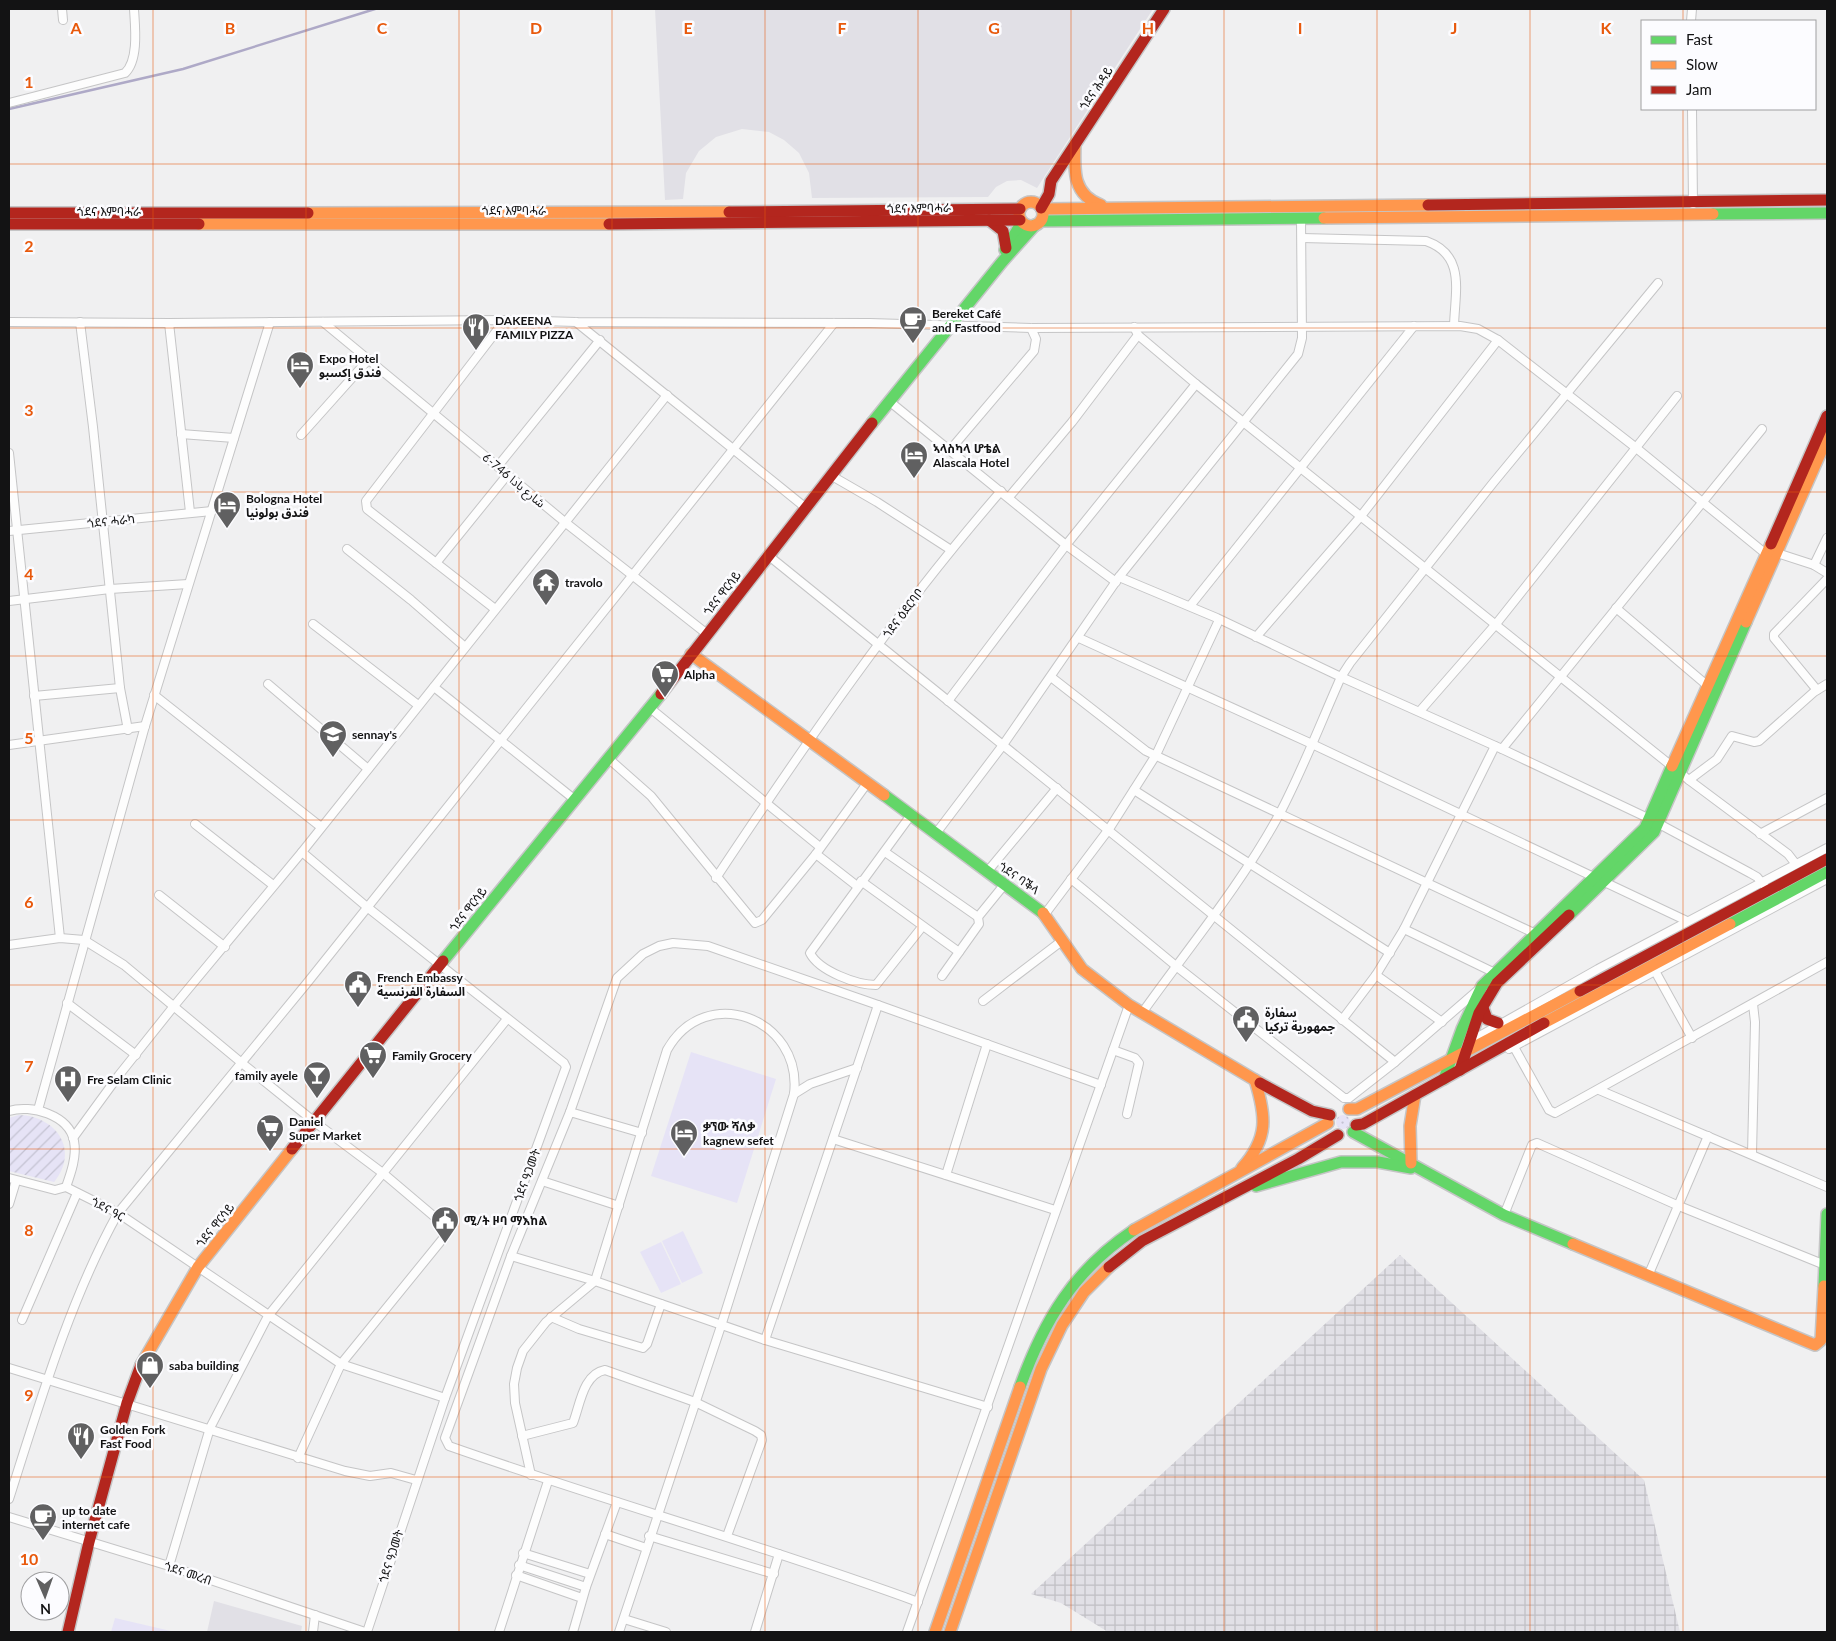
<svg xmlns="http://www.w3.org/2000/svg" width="1836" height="1641" viewBox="0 0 1836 1641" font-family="Lato,'Noto Sans Arabic','Noto Sans Ethiopic',sans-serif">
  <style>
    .built { fill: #e1e0e6 }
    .industrial { fill: url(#industrial-grid) }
    .grass { fill: url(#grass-dots) }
    .park { fill: #e6e3f6 }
    .garden { fill: url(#garden-furrows) }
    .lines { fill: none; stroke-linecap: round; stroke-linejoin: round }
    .stream { stroke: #aea9c7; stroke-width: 2.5 }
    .street-casing { stroke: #c5c5c6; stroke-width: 10 }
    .fast-casing { stroke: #c5c5c6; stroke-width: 14 }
    .slow-casing { stroke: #c5c5c6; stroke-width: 14 }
    .jam-casing { stroke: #c5c5c6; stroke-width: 14 }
    .street { stroke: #fdfdfd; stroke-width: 8 }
    .fast { stroke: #63d668; stroke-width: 11 }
    .slow { stroke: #ff974d; stroke-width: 11 }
    .jam { stroke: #b3261e; stroke-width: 11 }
    .grid { fill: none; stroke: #e8590c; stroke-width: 1; stroke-opacity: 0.55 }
    .labels { text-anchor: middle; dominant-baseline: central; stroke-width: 5; stroke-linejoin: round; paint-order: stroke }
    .street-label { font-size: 12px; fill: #131314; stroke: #fcfcff }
    .poi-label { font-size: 12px; font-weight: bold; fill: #131314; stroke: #fcfcff; text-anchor: start }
    .grid-label { font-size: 16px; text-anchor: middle; font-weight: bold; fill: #e8590c; stroke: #fcfcff; stroke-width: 5; stroke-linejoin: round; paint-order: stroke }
  </style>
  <defs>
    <pattern id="industrial-grid" width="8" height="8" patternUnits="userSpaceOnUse" patternTransform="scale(1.25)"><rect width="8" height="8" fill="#e1e0e6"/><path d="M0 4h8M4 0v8" fill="none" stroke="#c0bfc4"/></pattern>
    <pattern id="grass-dots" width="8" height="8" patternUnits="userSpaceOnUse" patternTransform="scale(1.25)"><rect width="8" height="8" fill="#e6e3f6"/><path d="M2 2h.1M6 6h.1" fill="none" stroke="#c4c2d2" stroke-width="1.8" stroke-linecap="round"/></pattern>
    <pattern id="garden-furrows" width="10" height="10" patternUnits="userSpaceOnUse" patternTransform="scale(1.25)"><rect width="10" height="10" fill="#e6e3f6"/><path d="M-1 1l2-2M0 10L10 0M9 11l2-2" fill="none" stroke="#c4c2d2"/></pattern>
  </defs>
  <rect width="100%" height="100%" fill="#f0f0f1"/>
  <g class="built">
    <polygon points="655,9 1153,9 1037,188 1021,180 1007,181 996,187 988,197 812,198 809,173 799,153 784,140 769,132 742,129 716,137 699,151 686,173 683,199 665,200"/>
    <polygon points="214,1601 302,1626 301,1632 207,1632"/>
  </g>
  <polygon class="industrial" points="1400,1255 1644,1480 1680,1632 1108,1632 1061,1603 1031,1594"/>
  <circle class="grass" cx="1343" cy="1122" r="7"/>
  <g class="park">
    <polygon points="691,1052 776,1079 737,1203 651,1176"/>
    <polygon points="683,1231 703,1273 682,1283 662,1241"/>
    <polygon points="661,1242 681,1284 661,1293 640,1252"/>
    <polygon points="115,1618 175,1632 111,1632"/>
  </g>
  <path class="garden" d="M 19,1115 C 56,1116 80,1150 54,1182 L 9,1171 L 9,1118 Z"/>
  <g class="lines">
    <polyline class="stream" points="9,109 183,69 375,9"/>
    <g class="street-casing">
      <g id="street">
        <polyline points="62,9 63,20"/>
        <polyline points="1691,21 1692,9"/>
        <path d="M 9,103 L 125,73 C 139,60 135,26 134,9"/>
        <polyline points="1692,109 1693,204"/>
        <path d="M 1302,238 L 1426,241 C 1466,255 1455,291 1454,326"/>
        <polyline points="9,322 169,323 505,320 576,322 870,323 1031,328 1460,326 1478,329 1498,340 1635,447 1766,554"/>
        <polyline points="80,322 93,427 120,688 128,730"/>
        <polyline points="323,322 566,523 707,634"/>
        <polyline points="576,322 806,508"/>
        <polyline points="169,323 190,512"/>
        <polyline points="1134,327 1138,335 1196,384 1689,780 1788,854 1795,863"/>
        <polyline points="889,401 1066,545 1116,582"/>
        <polyline points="181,434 234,438"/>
        <polyline points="301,435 368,360"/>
        <polyline points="950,450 1034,351 1036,339 1031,328"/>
        <polyline points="9,453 60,938"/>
        <polyline points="498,466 600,340"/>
        <polyline points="832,476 877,502 951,550"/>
        <polyline points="1009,497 1072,422 1138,335"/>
        <polyline points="9,531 212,511"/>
        <polyline points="347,549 411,600 465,647"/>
        <polyline points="1777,553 1814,565 1827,573"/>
        <polyline points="769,556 1395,1062"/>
        <polyline points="436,563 508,474"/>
        <polyline points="1814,565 1827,538"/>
        <polyline points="1119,577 1217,618 1341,677 1502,749 1650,819 1750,873 1757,877 1768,890"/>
        <polyline points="9,601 110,589 188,584"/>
        <polyline points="1190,606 1414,326"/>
        <polyline points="1616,608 1709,687"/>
        <polyline points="495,609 367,509 366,501 505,320"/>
        <polyline points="313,624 418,705"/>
        <polyline points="1256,637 1361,516 1498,340"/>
        <polyline points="1079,638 1312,744 1687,921"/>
        <polyline points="1051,677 1146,751 1536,934"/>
        <polyline points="268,684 368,769"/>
        <polyline points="434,687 574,799"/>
        <polyline points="1817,690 1774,638 1774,634 1827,579"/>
        <polyline points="154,695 321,827"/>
        <polyline points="34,696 120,688"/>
        <polyline points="948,701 1066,545 1196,384"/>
        <polyline points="650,708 820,847"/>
        <polyline points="1420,711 1496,624 1677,396"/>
        <polyline points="9,745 145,726"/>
        <polyline points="1502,749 1762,429"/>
        <polyline points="608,758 651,796 755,923 762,920 816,854 868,782"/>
        <polyline points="1689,780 1717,759 1732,736 1754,742 1759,741 1814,692 1827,684"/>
        <polyline points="1134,790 1390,953"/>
        <path d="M 911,815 L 810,953 C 819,971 857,985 876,985 L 922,927"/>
        <polyline points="195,824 273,885"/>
        <polyline points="937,832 1003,745 1119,577 1298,354 1302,338 1301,219"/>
        <polyline points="1760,834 1827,798"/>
        <polyline points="302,852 367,907 564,1063 566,1067 445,1398 367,1632"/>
        <polyline points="885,852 978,917"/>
        <polyline points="816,854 857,886"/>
        <polyline points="987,872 1057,788"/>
        <path d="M 716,878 C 805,744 896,612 1001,491"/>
        <polyline points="1071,879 1176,966 1344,1098 1349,1098 1395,1062 1478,990"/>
        <polyline points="861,881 959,952"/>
        <polyline points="159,895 225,947"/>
        <polyline points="1045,914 1109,829 1156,755 1219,620"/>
        <polyline points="1404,929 1495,973"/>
        <polyline points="9,945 60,938 84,940 124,965 243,1064 316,1123 384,1174 443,1224 445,1229 445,1236 341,1364 298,1458"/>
        <polyline points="1655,971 1692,1038"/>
        <polyline points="1376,975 1442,1022"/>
        <polyline points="942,976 979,924 978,917 1004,885"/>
        <polyline points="983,1001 1063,940"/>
        <polyline points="67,1003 136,1055"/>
        <path d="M 1142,1013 C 1189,947 1241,885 1280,813 C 1303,769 1321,722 1341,677 L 1350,663 L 1493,483 L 1658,283"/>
        <polyline points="1342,1020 1376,975 1404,929 1495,746"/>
        <polyline points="1469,1042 1598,969 1827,848"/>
        <polyline points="1514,1047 1549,1110 1555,1113 1827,962"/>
        <polyline points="1509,1049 1827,879"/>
        <polyline points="1113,1050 1135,1058 1139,1063 1127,1114"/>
        <polyline points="1599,1090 1827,1187"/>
        <polyline points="794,1094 810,1084 857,1068"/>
        <polyline points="38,1110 145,726 270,322"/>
        <path d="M 9,1111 C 31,1104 69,1115 74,1141 C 77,1156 71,1173 66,1187"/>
        <polyline points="570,1112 617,978 643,954 659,946 673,943 708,946 878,1005 1101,1085"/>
        <polyline points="642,1133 570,1112 511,1256 595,1281 765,1340 988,1407"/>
        <polyline points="73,1138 119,1075 174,1006 302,852 667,395"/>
        <polyline points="833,1139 1055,1210"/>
        <polyline points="1752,1154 1755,1022 1753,1004"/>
        <polyline points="946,1175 987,1044"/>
        <polyline points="9,1178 55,1190 66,1187 118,1213 341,1364 445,1398"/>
        <polyline points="542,1181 619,1206"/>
        <polyline points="9,1204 16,1181"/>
        <polyline points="1504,1215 1532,1145 1537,1143 1679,1206 1825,1265"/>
        <path d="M 511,1256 L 445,1438 L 449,1446 C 605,1501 763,1545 918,1602"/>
        <polyline points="1648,1276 1708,1136"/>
        <polyline points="551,1317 579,1329 643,1348 647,1344 661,1304"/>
        <polyline points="22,1320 77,1193"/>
        <polyline points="765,1340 878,1005"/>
        <polyline points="9,1368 345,1471 370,1476 391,1473 416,1480"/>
        <path d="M 522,1436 L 573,1423 C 580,1405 583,1374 605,1370 L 695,1402 L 755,1431 L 761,1435 L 762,1440 L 727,1536"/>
        <path d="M 531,1475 L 515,1403 L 514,1384 L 517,1368 L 523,1351 L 546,1322 L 595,1281 L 667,1050 C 706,981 803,1019 794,1094 L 721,1326 L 619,1632"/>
        <path d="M 9,1499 C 39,1405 70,1299 118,1213 L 307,983 L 834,323"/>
        <polyline points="9,1517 169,1566 365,1632"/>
        <polyline points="605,1534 646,1548"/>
        <polyline points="649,1536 774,1574"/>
        <polyline points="523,1553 590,1574"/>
        <polyline points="519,1565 586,1587"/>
        <polyline points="169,1566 210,1428 268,1316 507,1019"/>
        <polyline points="516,1575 582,1598"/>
        <polyline points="624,1619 666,1632"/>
        <polyline points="313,1632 315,1615"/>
        <polyline points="499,1632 548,1481"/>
        <polyline points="573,1632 586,1587 617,1502"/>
        <polyline points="755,1632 779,1554"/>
        <polyline points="907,1632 1129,1005"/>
      </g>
    </g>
    <g class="fast-casing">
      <g id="fast">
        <polyline points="1713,214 1827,213"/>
        <polyline points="1041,221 1324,218"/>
        <polyline points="1005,250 1022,222"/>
        <polyline points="872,423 1002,262 1035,225"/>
        <polyline points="884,795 1043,913"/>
        <polyline points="1569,915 1654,832 1746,622"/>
        <polyline points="1730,924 1827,872"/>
        <polyline points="443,961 661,694"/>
        <polyline points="1444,1079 1462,1029 1482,986 1645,828 1672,766"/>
        <polyline points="1353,1132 1504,1215 1573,1244"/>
        <polyline points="1256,1186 1341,1162 1378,1162 1411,1168"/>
        <polyline points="1824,1286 1827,1214"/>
        <path d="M 1020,1387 C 1044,1320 1074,1270 1134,1230"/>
      </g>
    </g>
    <g class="slow-casing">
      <g id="slow">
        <path d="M 1075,145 C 1074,171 1073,195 1101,205"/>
        <circle cx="1031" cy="214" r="12"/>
        <polyline points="1042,209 1428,205"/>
        <polyline points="308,213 729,212"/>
        <polyline points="1324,218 1713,214"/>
        <polyline points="199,224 609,224"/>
        <polyline points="1746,622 1827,438"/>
        <polyline points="691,654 884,795"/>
        <polyline points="1672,766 1771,544"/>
        <polyline points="1043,913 1082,969 1129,1005 1260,1083"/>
        <polyline points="1544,1023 1730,924"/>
        <polyline points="1349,1109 1357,1109 1580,991"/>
        <polyline points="1411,1163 1410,1126 1415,1095"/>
        <path d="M 1242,1168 C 1269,1138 1266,1116 1255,1080"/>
        <polyline points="1134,1230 1328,1123"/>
        <polyline points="1573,1244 1815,1345 1821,1340 1824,1286"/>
        <polyline points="141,1365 198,1267 292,1149"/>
        <polyline points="935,1632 1020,1387"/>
        <polyline points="950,1632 1041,1369 1062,1325 1084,1292 1109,1267"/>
      </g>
    </g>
    <g class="jam-casing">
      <g id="jam">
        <polyline points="1428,205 1827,200"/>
        <polyline points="1041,208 1049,194 1051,181 1164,9"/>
        <polyline points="729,212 1020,209"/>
        <polyline points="9,213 308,213"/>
        <polyline points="989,220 1003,231 1006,248"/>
        <polyline points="9,224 199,224"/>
        <polyline points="609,224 1020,220"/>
        <polyline points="1771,544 1827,416"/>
        <polyline points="661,694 872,423"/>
        <polyline points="1580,991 1827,859"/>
        <polyline points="1483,1008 1487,1019 1498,1023"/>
        <polyline points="1460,1070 1479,1013 1497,983 1569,915"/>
        <polyline points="1260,1083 1312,1111 1330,1115"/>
        <polyline points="1356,1125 1363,1124 1544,1023"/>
        <polyline points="292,1149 443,961"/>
        <polyline points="1109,1267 1142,1241 1298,1159 1338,1135"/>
        <polyline points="68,1632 89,1542 127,1403 141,1365"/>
      </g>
    </g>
    <use href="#street" class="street"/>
    <use href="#fast" class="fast"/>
    <use href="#slow" class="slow"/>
    <use href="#jam" class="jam"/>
  </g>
  <path class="grid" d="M 153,9 L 153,1632M 306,9 L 306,1632M 459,9 L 459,1632M 612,9 L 612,1632M 765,9 L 765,1632M 918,9 L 918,1632M 1071,9 L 1071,1632M 1224,9 L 1224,1632M 1377,9 L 1377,1632M 1530,9 L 1530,1632M 1683,9 L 1683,21M 1683,109 L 1683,1632M 9,164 L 1827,164M 9,328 L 1827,328M 9,492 L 1827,492M 9,656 L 1827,656M 9,820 L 1827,820M 9,985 L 1827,985M 9,1149 L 1827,1149M 9,1313 L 1827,1313M 9,1477 L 1827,1477"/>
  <defs>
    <g id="cafe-pin" transform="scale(1.4375)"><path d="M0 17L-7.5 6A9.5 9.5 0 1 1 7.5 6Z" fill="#606061" stroke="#fcfcff"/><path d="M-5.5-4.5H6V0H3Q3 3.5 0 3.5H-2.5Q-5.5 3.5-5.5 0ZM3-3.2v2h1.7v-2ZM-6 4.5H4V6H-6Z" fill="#fff"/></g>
    <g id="restaurant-pin" transform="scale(1.4375)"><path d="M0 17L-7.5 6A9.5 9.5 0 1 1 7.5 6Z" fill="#606061" stroke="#fcfcff"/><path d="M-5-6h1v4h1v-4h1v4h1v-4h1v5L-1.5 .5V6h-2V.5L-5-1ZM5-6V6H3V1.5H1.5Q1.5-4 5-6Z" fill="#fff"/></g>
    <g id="hotel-pin" transform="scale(1.4375)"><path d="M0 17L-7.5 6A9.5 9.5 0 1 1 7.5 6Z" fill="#606061" stroke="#fcfcff"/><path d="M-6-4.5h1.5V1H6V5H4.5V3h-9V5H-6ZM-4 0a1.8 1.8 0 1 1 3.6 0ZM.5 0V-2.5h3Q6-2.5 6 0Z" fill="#fff"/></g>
    <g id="temple-pin" transform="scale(1.4375)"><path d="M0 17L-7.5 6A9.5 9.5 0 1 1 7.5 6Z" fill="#606061" stroke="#fcfcff"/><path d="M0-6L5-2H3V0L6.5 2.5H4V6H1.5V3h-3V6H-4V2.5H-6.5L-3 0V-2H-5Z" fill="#fff"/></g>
    <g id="supermarket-pin" transform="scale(1.4375)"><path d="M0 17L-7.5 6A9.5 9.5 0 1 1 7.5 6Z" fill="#606061" stroke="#fcfcff"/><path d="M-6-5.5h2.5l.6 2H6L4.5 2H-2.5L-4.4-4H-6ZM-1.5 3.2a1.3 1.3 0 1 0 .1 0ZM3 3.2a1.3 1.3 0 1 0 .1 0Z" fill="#fff"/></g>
    <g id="school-pin" transform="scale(1.4375)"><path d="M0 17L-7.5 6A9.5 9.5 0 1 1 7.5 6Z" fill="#606061" stroke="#fcfcff"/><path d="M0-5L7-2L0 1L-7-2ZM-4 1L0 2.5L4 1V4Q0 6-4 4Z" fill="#fff"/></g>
    <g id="civic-pin" transform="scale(1.4375)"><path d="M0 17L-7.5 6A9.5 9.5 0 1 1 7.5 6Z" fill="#606061" stroke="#fcfcff"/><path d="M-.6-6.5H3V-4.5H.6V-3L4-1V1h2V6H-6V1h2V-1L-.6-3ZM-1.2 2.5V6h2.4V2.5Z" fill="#fff"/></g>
    <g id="bar-pin" transform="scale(1.4375)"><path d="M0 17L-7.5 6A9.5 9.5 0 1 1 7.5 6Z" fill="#606061" stroke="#fcfcff"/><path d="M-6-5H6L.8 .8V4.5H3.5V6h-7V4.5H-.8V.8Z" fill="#fff"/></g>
    <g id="hospital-pin" transform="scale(1.4375)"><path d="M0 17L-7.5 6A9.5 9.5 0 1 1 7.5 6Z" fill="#606061" stroke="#fcfcff"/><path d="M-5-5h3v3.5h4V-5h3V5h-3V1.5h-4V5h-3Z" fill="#fff"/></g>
    <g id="shop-pin" transform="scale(1.4375)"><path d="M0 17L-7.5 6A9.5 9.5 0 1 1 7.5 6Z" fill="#606061" stroke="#fcfcff"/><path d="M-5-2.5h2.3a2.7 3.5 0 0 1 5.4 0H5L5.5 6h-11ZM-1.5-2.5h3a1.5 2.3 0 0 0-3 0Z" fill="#fff"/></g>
  </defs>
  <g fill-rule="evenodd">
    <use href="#cafe-pin" x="913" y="320"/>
    <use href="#restaurant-pin" x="476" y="327"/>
    <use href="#hotel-pin" x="300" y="365"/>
    <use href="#hotel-pin" x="914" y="455"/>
    <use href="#hotel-pin" x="227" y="505"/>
    <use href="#temple-pin" x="546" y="582"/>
    <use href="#supermarket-pin" x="665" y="674"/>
    <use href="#school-pin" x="333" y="734"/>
    <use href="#civic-pin" x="358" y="984"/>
    <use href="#civic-pin" x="1246" y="1019"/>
    <use href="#supermarket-pin" x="373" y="1055"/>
    <use href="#bar-pin" x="317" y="1075"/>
    <use href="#hospital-pin" x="68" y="1079"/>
    <use href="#supermarket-pin" x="270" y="1128"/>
    <use href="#hotel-pin" x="684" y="1133"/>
    <use href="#civic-pin" x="445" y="1220"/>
    <use href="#shop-pin" x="150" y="1365"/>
    <use href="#restaurant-pin" x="81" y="1436"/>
    <use href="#cafe-pin" x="43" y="1517"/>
  </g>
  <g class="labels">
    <g class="street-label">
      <text transform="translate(1096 88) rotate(-56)">ጎደና ሕዳይ</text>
      <text transform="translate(919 208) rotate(-1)">ጎደና እምባሓራ</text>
      <text x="514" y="210">ጎደና እምባሓራ</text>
      <text x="109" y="211">ጎደና እምባሓራ</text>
      <text transform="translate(514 480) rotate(40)">شارع بادا 746-6</text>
      <text transform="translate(111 521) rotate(-6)">ጎደና ሓራካ</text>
      <text transform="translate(722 593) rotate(-52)">ጎደና ዋርሳይ</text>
      <text transform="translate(903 613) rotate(-53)">ጎደና ዕደርባቦ</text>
      <text transform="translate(1019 878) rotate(35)">ጎደና ባቕላ</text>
      <text transform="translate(468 909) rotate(-52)">ጎደና ዋርሳይ</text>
      <text transform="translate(527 1175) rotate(-70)">ጎደና ዓጋመት</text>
      <text transform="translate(108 1209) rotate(28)">ጎደና ዓር</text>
      <text transform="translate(215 1225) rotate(-51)">ጎደና ዋርሳይ</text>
      <text transform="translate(391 1556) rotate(-72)">ጎደና ዓጋመት</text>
      <text transform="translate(188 1573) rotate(18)">ጎደና መረብ</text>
    </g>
    <g class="poi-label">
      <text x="932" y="313">Bereket Café<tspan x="932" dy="14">and Fastfood</tspan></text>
      <text x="495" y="320">DAKEENA<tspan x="495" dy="14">FAMILY PIZZA</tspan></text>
      <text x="319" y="358">Expo Hotel<tspan x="319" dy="14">فندق إكسبو</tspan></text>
      <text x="933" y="448">ኣላስካላ ሆቴል<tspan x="933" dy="14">Alascala Hotel</tspan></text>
      <text x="246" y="498">Bologna Hotel<tspan x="246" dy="14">فندق بولونيا</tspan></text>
      <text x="565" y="582">travolo</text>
      <text x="684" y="674">Alpha</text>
      <text x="352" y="734">sennay's</text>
      <text x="377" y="977">French Embassy<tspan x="377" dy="14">السفارة الفرنسية</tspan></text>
      <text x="1265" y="1012">سفارة<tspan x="1265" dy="14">جمهورية تركيا</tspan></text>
      <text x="392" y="1055">Family Grocery</text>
      <text x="298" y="1075" text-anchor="end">family ayele</text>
      <text x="87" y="1079">Fre Selam Clinic</text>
      <text x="289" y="1121">Daniel<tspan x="289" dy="14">Super Market</tspan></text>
      <text x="703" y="1126">ቃኘው ሻለቃ<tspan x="703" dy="14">kagnew sefet</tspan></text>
      <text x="464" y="1220">ሚ/ት ዞባ ማእከል</text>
      <text x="169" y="1365">saba building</text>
      <text x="100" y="1429">Golden Fork<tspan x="100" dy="14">Fast Food</tspan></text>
      <text x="62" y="1510">up to date<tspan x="62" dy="14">internet cafe</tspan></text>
    </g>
  </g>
  <g class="grid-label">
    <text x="76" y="34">A</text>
    <text x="230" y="34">B</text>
    <text x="382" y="34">C</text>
    <text x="536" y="34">D</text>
    <text x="688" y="34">E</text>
    <text x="842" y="34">F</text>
    <text x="994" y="34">G</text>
    <text x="1148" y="34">H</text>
    <text x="1300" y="34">I</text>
    <text x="1454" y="34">J</text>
    <text x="1606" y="34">K</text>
    <text x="29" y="88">1</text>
    <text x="29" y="252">2</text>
    <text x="29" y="416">3</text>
    <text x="29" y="580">4</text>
    <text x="29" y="744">5</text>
    <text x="29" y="908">6</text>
    <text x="29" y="1072">7</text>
    <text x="29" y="1236">8</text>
    <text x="29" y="1401">9</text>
    <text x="29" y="1565">10</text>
  </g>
  <rect width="1836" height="1641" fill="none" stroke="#131314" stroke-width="20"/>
  <rect x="1641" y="20" width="175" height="90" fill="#fcfcff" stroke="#9f9fa1"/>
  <rect x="1651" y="36" width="25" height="8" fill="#63d668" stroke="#9f9fa1"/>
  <text x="1686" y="45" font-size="15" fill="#131314">Fast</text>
  <rect x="1651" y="61" width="25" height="8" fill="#ff974d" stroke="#9f9fa1"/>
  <text x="1686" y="70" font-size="15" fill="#131314">Slow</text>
  <rect x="1651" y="86" width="25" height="8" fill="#b3261e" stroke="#9f9fa1"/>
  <text x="1686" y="95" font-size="15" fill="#131314">Jam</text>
  <g transform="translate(45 1596) rotate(178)"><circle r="24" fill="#fcfcff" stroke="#9f9fa1"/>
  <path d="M0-4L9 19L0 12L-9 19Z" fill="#606061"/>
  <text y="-8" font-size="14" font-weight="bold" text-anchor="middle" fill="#131314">N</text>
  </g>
</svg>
